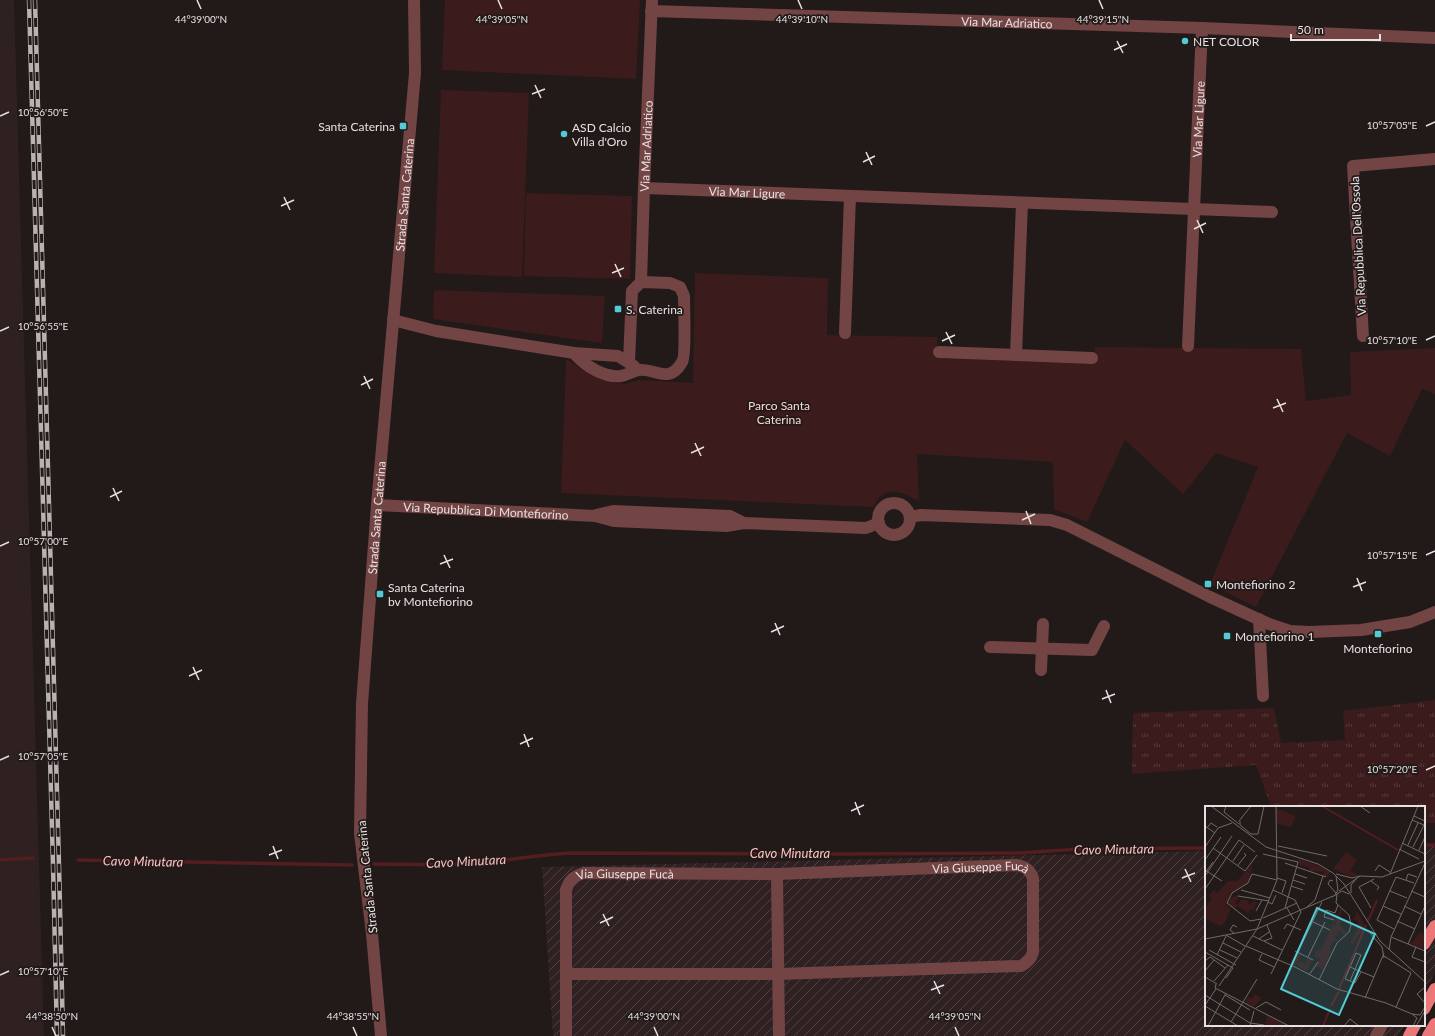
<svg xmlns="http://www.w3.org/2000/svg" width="1435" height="1036" viewBox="0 0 1435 1036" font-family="Lato,sans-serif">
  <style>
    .built { fill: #2f2121 }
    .industrial { fill: url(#industrial-furrows) }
    .grass { fill: url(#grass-tufts) }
    .park { fill: #3b1b1b }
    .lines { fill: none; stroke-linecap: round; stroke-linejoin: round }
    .stream { stroke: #541d1f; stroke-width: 3.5 }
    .minor { stroke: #724443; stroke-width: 12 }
    .highway { stroke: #eb7879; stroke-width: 12 }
    .rail-casing { stroke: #b8b2b1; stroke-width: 4.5 }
    .rail { stroke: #211a19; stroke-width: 3; stroke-dasharray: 9; stroke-linecap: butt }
    .ticks { fill: none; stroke: #e7e1e1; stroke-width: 1.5 }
    .poi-dot { fill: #51ccd4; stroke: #211a19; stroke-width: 1.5 }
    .labels { text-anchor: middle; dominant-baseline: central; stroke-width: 3.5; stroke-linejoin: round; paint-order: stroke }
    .street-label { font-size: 12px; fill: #e7e1e1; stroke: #211a19 }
    .poi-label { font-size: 12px; fill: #e7e1e1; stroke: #211a19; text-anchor: start }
    .park-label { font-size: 12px; fill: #fed6d4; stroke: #211a19 }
    .water-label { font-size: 13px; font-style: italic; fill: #fcc2c0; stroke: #211a19 }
    .inset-river { fill: none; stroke: #541d1f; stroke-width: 2 }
    .inset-road { fill: none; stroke: #706a69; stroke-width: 1 }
    .view { fill: #51ccd4; fill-opacity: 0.15; stroke: #51ccd4; stroke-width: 2 }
    .inset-edge { fill: none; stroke: #e7e1e1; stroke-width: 2 }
    .ticks-label { font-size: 10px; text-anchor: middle; fill: #e7e1e1; stroke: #211a19; stroke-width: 3.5; stroke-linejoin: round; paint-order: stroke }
  </style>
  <defs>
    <pattern id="industrial-furrows" width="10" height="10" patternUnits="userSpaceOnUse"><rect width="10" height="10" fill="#2f2121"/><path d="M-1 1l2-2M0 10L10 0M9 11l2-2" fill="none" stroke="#4d4141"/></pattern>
    <pattern id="grass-tufts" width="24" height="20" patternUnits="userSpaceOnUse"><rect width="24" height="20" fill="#3b1b1b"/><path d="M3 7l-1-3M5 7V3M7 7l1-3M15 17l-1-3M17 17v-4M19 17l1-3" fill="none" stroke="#573c3c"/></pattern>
  </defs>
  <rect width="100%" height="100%" fill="#211a19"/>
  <polygon class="built" points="0,0 14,0 44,1036 0,1036"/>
  <g class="industrial">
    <polygon points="1424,846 1435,846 1435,973 1424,992"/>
    <polygon points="1206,851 1206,1025 1405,1025 1398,1036 553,1036 542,867"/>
  </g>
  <polygon class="grass" points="1435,700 1435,823 1424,823 1424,807 1271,807 1256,765 1132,774 1133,713 1274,708 1281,743 1345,740 1343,711"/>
  <g class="park">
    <polygon points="445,0 640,0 636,79 442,70"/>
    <polygon points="441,90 529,93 522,277 434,273"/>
    <polygon points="526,193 632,196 630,279 524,276"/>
    <path d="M 695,273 L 828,278 L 827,335 L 937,337 L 937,358 L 1094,364 L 1095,347 L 1301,349 L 1306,401 L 1351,395 L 1350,352 L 1435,348 L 1435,394 L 1422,389 L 1390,456 L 1347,433 L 1256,607 L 1210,584 L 1258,467 L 1216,453 L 1183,494 L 1125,440 L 1087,522 L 1054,509 L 1053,462 L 917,454 L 919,500 C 913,499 912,498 907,495 C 899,491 885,491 879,498 C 877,500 875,504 874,507 L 561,493 L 566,359 L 593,376 L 605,381 L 625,384 L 639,380 L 693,383 Z"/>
    <polygon points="434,290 605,296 602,343 433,319"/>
  </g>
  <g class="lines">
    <g class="stream">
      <polyline points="1424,845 1435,845"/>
      <polyline points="0,860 33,858"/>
      <polyline points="78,860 352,865"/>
      <path d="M 374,864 C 403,864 432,865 460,864 C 497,863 533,855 570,853 L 844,854 L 1021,853 L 1080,849 L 1206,848"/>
    </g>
    <g class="minor">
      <path id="s1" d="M 651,11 L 1202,28 L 1435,38"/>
      <path id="s2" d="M 644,188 L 1272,212"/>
      <path id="s3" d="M 641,282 L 644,188 L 652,0"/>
      <polyline points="393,320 436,331 574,353 618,356 634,366"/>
      <polyline points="845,333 850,196"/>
      <polyline points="1363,336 1353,166 1435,159"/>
      <path id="s4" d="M 1188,346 L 1202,28"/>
      <polyline points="939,352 1092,358"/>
      <path d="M 574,353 C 585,366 604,378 621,376 C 627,375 633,371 639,370 C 656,368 669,385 682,362 C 686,357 684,306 684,296 L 680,287 L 670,283 L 641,282 L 632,291 L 629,362"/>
      <polyline points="1016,355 1022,203"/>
      <circle cx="894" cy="519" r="16"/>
      <path id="s5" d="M 377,505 L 595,516 L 614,521 L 726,526 L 744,523 L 866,528 L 879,523"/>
      <polyline points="596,515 613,511 730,516 744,523"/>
      <polyline points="910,517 921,515 1050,520 1067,525 1210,597 1269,624 1290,631 1309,632 1361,630 1410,622 1435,612"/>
      <polyline points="1259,619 1263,696"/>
      <polyline points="990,647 1092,650 1104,626"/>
      <polyline points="1041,670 1043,624"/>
      <polyline points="777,874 779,1036"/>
      <path id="s6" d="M 381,1036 L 372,934 L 360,833 L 362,704 L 377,505 L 415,73 L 414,0"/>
      <path id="s7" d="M 566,1036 L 566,890 C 569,880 574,876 584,873 L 777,874 L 1016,865 C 1025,866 1030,870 1033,878 L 1033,952 C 1031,959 1028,962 1021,966 L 778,974 L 566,974"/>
      <polyline points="1376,1036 1382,1025"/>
    </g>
    <g class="highway">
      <polyline points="1424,944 1435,926"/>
      <polyline points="1424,1009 1435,989"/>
      <polyline points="1409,1036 1415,1025"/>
      <polyline points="1428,1036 1435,1024"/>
    </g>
    <g class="rail-casing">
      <g id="rail">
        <polyline points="29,0 53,865 57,1036"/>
        <polyline points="35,0 59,865 63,1036"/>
      </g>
    </g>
    <use href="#rail" class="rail"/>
  </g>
  <path class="ticks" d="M 197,0 L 201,9M 498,0 L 502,9M 798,0 L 802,9M 1099,0 L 1103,9M 1117,41 L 1123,53M 1114,50 L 1127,44M 535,85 L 541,98M 532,94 L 545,89M 0,116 L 9,112M 1426,126 L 1435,122M 866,152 L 872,165M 863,162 L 875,156M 284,197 L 290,210M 281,206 L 294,200M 1197,220 L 1203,233M 1194,229 L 1206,223M 615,264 L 621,277M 612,273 L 624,268M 0,331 L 9,327M 946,332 L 952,344M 1426,340 L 1435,336M 942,341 L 955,335M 364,376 L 370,389M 361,385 L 373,379M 1277,399 L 1283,412M 1273,408 L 1286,403M 695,443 L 701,456M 691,453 L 704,447M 113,488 L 119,501M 110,497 L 122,491M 1026,511 L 1031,524M 1022,520 L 1035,514M 0,546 L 9,542M 444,555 L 450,568M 1426,555 L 1435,551M 440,564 L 453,559M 1357,578 L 1362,591M 1353,587 L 1366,582M 775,623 L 780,635M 771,632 L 784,626M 193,667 L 199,680M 189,676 L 202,670M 1106,690 L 1111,703M 1102,699 L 1115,694M 524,734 L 529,747M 520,744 L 533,738M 0,760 L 9,756M 1426,770 L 1435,766M 855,802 L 860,815M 851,811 L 864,805M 273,846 L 278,859M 269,855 L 282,850M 1185,869 L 1191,882M 1182,878 L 1195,873M 603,914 L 609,926M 600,923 L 613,917M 0,975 L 9,971M 934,981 L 940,994M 931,990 L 944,985M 52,1027 L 56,1036M 353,1027 L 357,1036M 654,1027 L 658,1036M 955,1027 L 959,1036"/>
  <g class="poi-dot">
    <circle cx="1185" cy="41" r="4"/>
    <rect x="399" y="122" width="8" height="8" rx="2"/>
    <circle cx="564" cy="134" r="4"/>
    <rect x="614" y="305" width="8" height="8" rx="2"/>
    <rect x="1204" y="580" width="8" height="8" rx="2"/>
    <rect x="376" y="590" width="8" height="8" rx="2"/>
    <rect x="1374" y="630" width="8" height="8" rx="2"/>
    <rect x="1223" y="632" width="8" height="8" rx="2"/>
  </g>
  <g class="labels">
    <g class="street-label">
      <text stroke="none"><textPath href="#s1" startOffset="356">Via Mar Adriatico</textPath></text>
      <text stroke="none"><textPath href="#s4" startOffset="227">Via Mar Ligure</textPath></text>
      <text stroke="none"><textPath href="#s3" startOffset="136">Via Mar Adriatico</textPath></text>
      <text stroke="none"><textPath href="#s2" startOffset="103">Via Mar Ligure</textPath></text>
      <text stroke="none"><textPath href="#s6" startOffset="844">Strada Santa Caterina</textPath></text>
      <text transform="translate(1358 246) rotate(-93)">Via Repubblica Dell'Ossola</text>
      <text stroke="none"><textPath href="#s5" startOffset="109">Via Repubblica Di Montefiorino</textPath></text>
      <text stroke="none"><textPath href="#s6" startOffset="520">Strada Santa Caterina</textPath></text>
      <text stroke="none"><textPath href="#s7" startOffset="569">Via Giuseppe Fucà</textPath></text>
      <text stroke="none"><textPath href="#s7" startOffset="213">Via Giuseppe Fucà</textPath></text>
      <text transform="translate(367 877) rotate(-96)">Strada Santa Caterina</text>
    </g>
    <g class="poi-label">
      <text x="1193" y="41">NET COLOR</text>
      <text x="395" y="126" text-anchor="end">Santa Caterina</text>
      <text x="572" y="127">ASD Calcio<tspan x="572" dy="14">Villa d'Oro</tspan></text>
      <text x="626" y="309">S. Caterina</text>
      <text x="1216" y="584">Montefiorino 2</text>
      <text x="388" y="587">Santa Caterina<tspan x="388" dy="14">bv Montefiorino</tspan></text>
      <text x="1235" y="636">Montefiorino 1</text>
      <text x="1378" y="648" text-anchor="middle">Montefiorino</text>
    </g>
    <g class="park-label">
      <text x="779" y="405">Parco Santa<tspan x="779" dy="14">Caterina</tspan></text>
    </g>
    <g class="water-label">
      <text transform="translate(1114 849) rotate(-1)">Cavo Minutara</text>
      <text x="790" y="853">Cavo Minutara</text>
      <text transform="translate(143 861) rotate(1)">Cavo Minutara</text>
      <text transform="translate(466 861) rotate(-3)">Cavo Minutara</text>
    </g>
  </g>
  <g transform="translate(1205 806)">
    <rect width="220" height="220" fill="#211a19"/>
    <path d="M 141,46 L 152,54 L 145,64 L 153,69 L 146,71 L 128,63 ZM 151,104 L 160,119 L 148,138 L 145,137 L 151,126 L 153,116 L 147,112 L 151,111 ZM 215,126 L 220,128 L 218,143 L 206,138 Z" fill="#3b1b1b"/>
    <path d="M 71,2 L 91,10 L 86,21 L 72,18 ZM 93,53 L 112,59 L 125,66 L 123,71 L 118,70 L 119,66 L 104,65 L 105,62 L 94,59 ZM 48,58 L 43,77 L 25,88 L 21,99 L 26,103 L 19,118 L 15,120 L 3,114 L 0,111 L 0,102 L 7,93 L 4,90 L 8,84 L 12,87 L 23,75 L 32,75 ZM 32,89 L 34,90 L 30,97 L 33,99 L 36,93 L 43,95 L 45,99 L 48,95 L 52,96 L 48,105 L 46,103 L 43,107 L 32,100 L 30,103 L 23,99 L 23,94 ZM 135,102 L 138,104 L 134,112 L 137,116 L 134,118 L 142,127 L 139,129 L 134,124 L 132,125 L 134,128 L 129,131 L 133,135 L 128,135 L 125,142 L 126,146 L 118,164 L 110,160 L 115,153 L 109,150 L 112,143 L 116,144 L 128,118 L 131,119 L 130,115 ZM 90,146 L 96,149 L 91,160 L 85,157 ZM 103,152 L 107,154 L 102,165 L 92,160 L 94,155 L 100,158 ZM 49,188 L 57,192 L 49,201 L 40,196 L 43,191 L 47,193 ZM 62,209 L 82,220 L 60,219 Z" fill="#3b1b1b"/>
    <path class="inset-river" d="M 117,0 L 193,44M 163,115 L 172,94M 134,183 L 161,119M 126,200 L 134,185M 118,220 L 125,203"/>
    <path class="inset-road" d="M 6,0 L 61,41 L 113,58 L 128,67 L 139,78 L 175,135 L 220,176M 21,0 L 19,6 L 34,18M 155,0 L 165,7M 209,10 L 220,15M 207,14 L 219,19M 34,15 L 46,0M 35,15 L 35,19 L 46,28 L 53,28 L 59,0M 0,20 L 10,27M 2,22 L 6,17 L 12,21M 13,22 L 27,17M 197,37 L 220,48M 203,39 L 213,17M 73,40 L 122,50M 0,41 L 13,22M 208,41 L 219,19M 8,42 L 40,65 L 52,49M 194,43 L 214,53M 214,44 L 220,31M 58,48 L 93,56 L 80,102M 0,54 L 16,31M 28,55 L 39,39M 80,57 L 121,71M 220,57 L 186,131 L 220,145M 33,59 L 41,49 L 39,47M 0,64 L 17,75M 170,65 L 174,59 L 185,66M 0,67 L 8,56M 90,68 L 102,72M 131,68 L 147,72 L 155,70M 185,68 L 213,0M 0,70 L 27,30M 72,72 L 81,75 L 77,87M 88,74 L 100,78M 201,74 L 203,68 L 212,71M 128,75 L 125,74 L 123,78 L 131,87M 166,75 L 174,81 L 172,84M 86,80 L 98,84M 0,83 L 34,34 L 50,46M 36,84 L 65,92M 134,85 L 155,70 L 177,71 L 220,55M 185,85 L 202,92M 206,85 L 220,91M 146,87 L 146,79 L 152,72M 130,89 L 133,84 L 131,70M 33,90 L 64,95M 127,91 L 137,85 L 144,88M 63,96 L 67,98 L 71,89M 178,100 L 196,108M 199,100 L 216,108M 102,101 L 110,94 L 118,70M 82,102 L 89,114M 166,102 L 154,81 L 169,73M 51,105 L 57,94M 58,112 L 92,97M 56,113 L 45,115 L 22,97 L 27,87 L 43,77 L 47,68 L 72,74M 129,114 L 119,111 L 121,104 L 130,107 L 133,99M 192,115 L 210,123M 108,116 L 125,124M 79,123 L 82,118 L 96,124M 189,123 L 172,114 L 191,71 L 209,77M 29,127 L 25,124 L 28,119 L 32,121M 165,127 L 177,141 L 179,152M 21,129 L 40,140M 48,130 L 77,144M 0,133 L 52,123 L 72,74 L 71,0M 54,133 L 64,126M 59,135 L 67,132 L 62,119M 18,137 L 36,146M 203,138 L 220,100M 41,140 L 90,161 L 132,183 L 181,197 L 207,208 L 212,212 L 208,220M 211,141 L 207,151 L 220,156M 4,144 L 31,159M 15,144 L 32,152M 184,144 L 186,131M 90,145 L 108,154M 0,146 L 28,162 L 21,172M 93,146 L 117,96M 57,148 L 54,154 L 69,161M 12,149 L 21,130M 179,150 L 206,167 L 191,201M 103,151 L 120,116M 0,155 L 5,151 L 20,162M 145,161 L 169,171M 0,165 L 9,154M 66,168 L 96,106 L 90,94 L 68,84M 104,169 L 113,156M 0,171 L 12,178M 114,174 L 132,137 L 144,126 L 146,119 L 144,109 L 131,97 L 132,88M 9,175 L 23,159M 145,175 L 156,149 L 151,147 L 140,173 L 150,177 L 156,166M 11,178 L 10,182 L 84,220M 14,180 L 52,123 L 128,90M 0,189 L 45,217 L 59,219M 20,189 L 45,204M 160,192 L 179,147M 219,196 L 212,188 L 220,181M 0,199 L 11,183M 0,200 L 33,220M 51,202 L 61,196 L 76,204M 207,208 L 215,209 L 220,201M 26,216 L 52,173M 3,220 L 21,187M 45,220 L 49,205M 139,220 L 145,213 L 154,220M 211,220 L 220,205"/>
    <path class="view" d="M 112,102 L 170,128 L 134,209 L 76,183 Z"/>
    <rect width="220" height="220" class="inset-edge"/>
  </g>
  <g class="ticks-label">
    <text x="1103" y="23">44°39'15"N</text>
    <text x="201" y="23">44°39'00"N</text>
    <text x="502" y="23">44°39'05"N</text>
    <text x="802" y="23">44°39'10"N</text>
    <text x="43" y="116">10°56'50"E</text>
    <text x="1392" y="129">10°57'05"E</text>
    <text x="43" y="330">10°56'55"E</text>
    <text x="1392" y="344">10°57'10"E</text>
    <text x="43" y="545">10°57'00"E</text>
    <text x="1392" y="559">10°57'15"E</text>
    <text x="43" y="760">10°57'05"E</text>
    <text x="1392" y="773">10°57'20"E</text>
    <text x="43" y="975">10°57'10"E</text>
    <text x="52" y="1020">44°38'50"N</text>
    <text x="353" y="1020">44°38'55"N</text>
    <text x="654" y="1020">44°39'00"N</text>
    <text x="955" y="1020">44°39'05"N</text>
  </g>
  <path d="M1291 34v6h89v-6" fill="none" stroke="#e7e1e1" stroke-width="2"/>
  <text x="1297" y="34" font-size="12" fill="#e7e1e1" stroke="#211a19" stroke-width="3" paint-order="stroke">50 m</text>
</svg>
